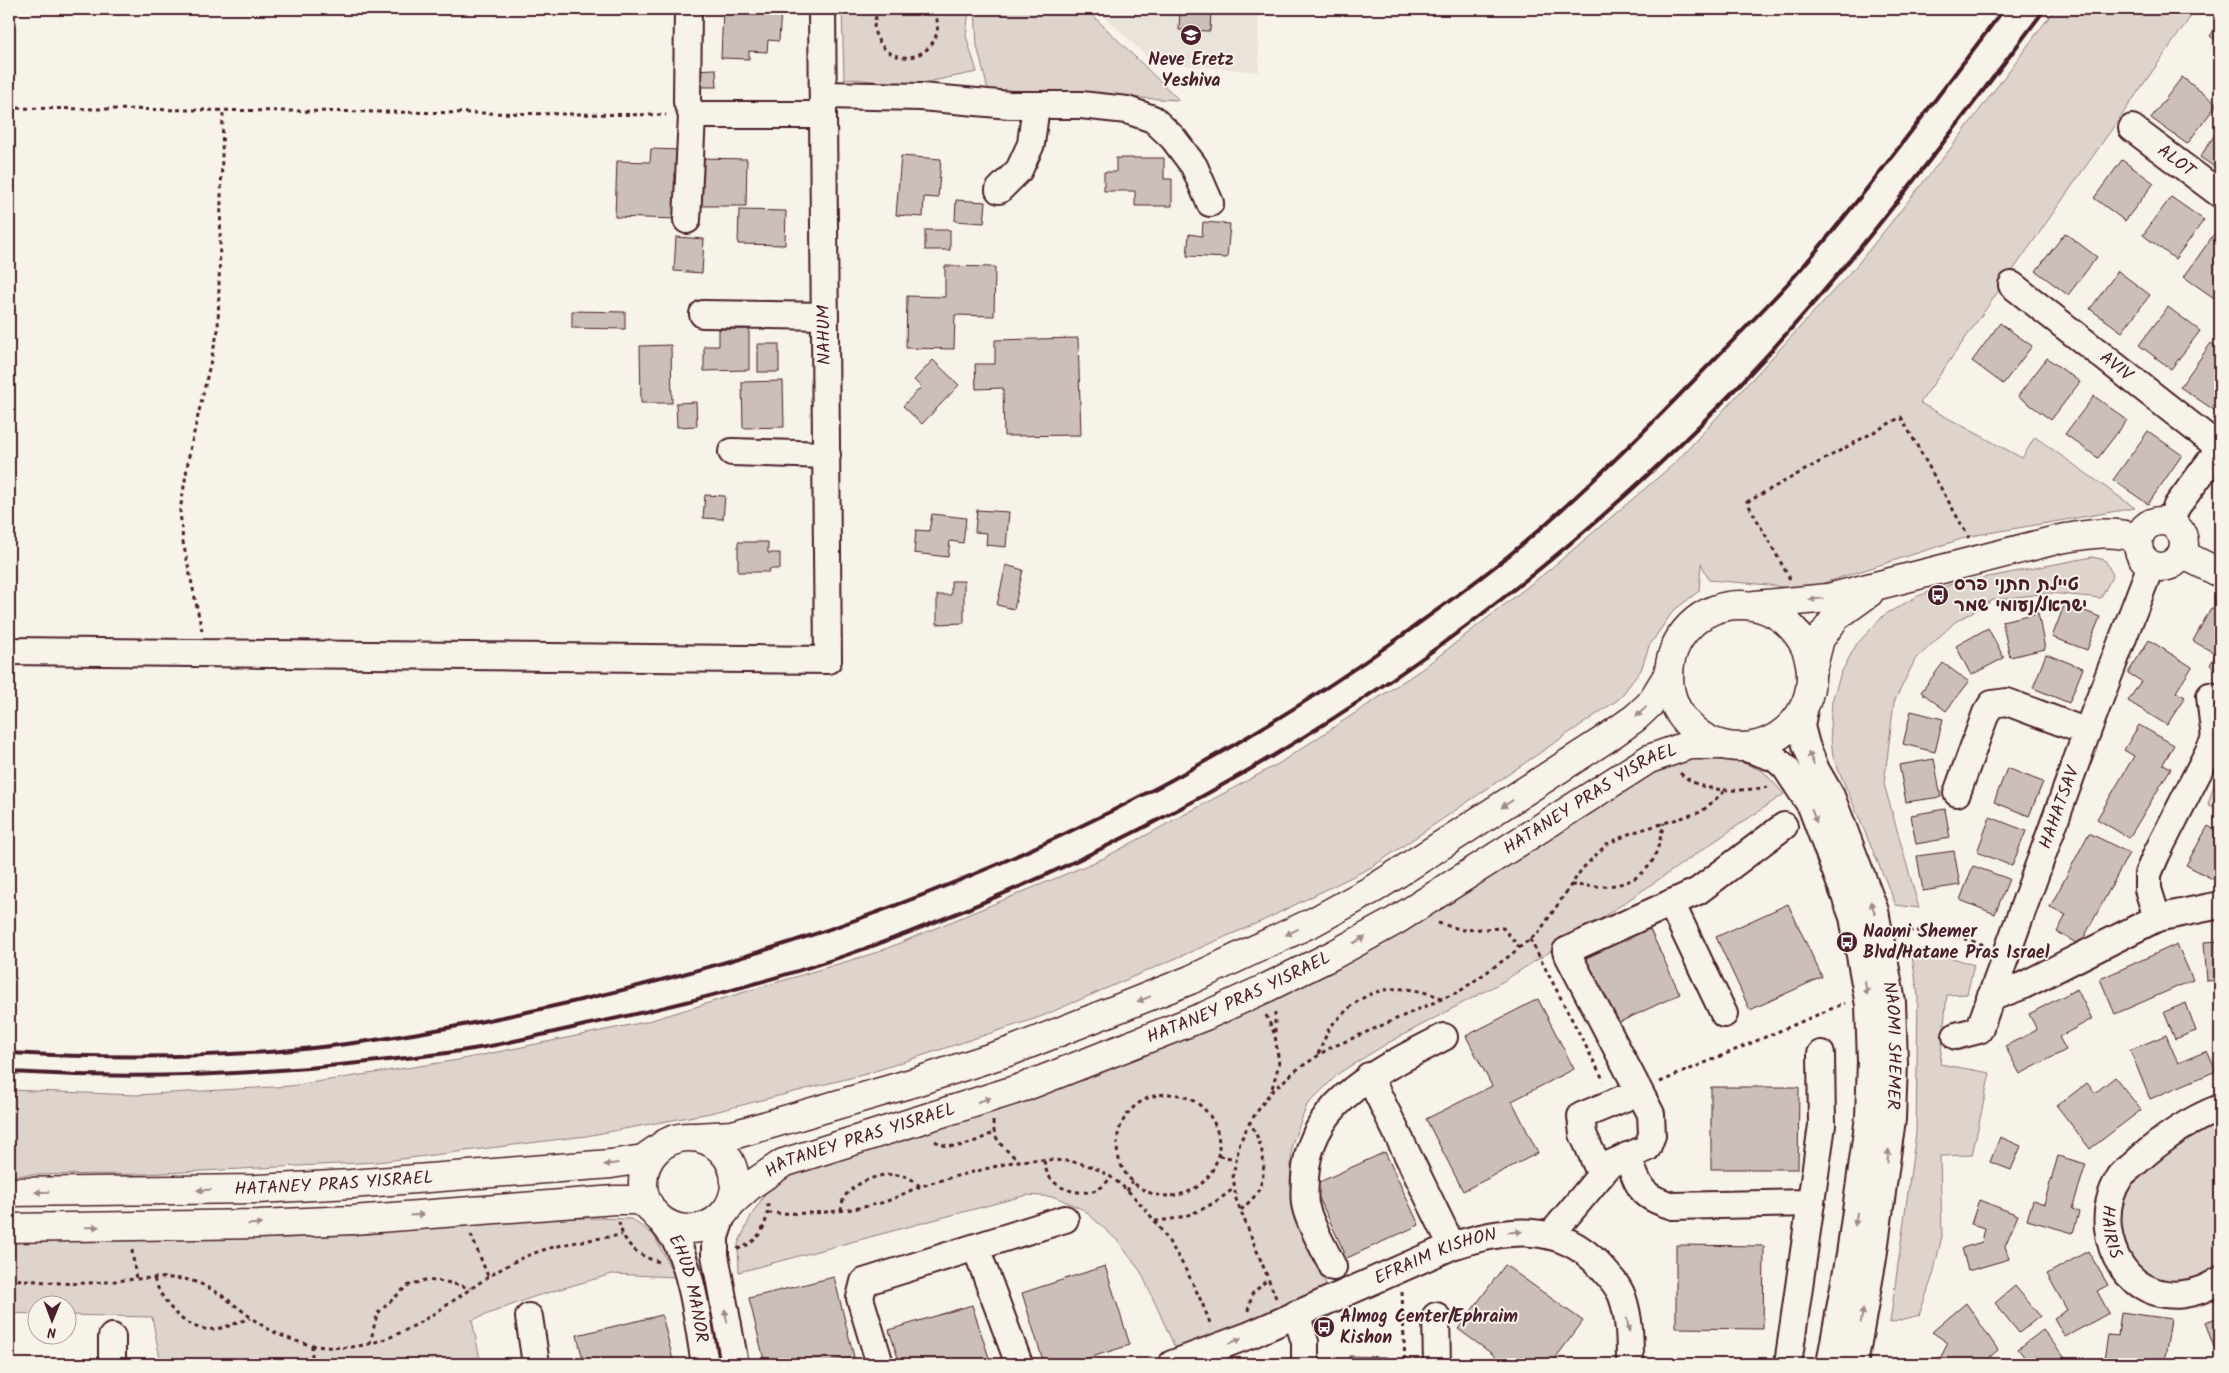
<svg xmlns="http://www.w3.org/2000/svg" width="2229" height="1373" viewBox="0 0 2229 1373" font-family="Kalam,'Playpen Sans Hebrew',sans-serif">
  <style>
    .built { fill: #eae3da }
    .green { fill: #ded4cc; stroke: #947a7c }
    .building { fill: #ccbfb9; stroke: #4a1f2b }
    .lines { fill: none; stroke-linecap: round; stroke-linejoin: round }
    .minor-casing { stroke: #4a1f2b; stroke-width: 30 }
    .major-casing { stroke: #4a1f2b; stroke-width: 31 }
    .path { stroke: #4a1f2b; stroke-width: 3; stroke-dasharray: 4 4; stroke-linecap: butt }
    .minor { stroke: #f7f3e8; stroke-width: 26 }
    .major { stroke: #f7f3e8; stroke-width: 28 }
    .rail { stroke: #4a1f2b; stroke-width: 4 }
    .oneway { fill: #a0898a }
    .labels { text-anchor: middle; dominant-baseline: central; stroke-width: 4; stroke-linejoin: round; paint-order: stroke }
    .poi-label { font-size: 18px; font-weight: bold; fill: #4a1f2b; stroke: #f7f3e8; text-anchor: start }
    .street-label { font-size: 18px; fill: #4a1f2b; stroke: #f7f3e8 }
  </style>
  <rect width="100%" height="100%" fill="#f7f3e8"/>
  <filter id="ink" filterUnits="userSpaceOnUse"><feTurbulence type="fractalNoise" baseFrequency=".02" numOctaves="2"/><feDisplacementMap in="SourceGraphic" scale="10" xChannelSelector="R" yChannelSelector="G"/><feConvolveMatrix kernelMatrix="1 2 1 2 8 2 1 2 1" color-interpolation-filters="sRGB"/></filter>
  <g filter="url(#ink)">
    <polygon class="built" points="1096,9 1258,9 1259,72 1153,62"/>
    <g class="green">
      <polygon points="842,9 969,9 966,36 977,72 912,85 844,78"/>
      <polygon points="975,9 1086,9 1179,100 988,90 977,46"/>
      <polygon points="2055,9 2196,9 1920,403 2022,458 2035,437 2135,508 1971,536 1801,590 1769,585 1709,580 1701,563 1699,591 1673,611 1649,646 1641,670 1619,699 1372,867 1262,921 1040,1017 866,1074 710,1113 586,1136 377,1162 143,1174 9,1175 9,1090 136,1095 290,1086 458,1060 645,1022 878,952 1102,859 1278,764 1422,669 1549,570 1675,463 1857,265 1958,139"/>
      <polygon points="2092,557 2105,560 2113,575 2101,598 2049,593 1993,600 1955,622 1915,660 1894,702 1884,784 1919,908 1896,905 1833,757 1830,728 1832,701 1841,673 1856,645 1884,615 1918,596 1952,584"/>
      <polygon points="1694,758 1738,761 1763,771 1784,794 1589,927 1502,982 1388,1043 1339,1073 1307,1105 1292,1144 1290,1186 1327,1287 1178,1354 1141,1272 1117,1240 1084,1210 1055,1197 1027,1195 739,1272 738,1244 751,1216 768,1189 812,1160 910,1139 1097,1075 1236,1016 1445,907 1657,769"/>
      <polygon points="2220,773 2220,811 2208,804 2216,778"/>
      <polygon points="1911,950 1953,958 1974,965 1967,994 1947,995 1940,1064 1990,1073 1972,1155 1940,1156 1942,1236 1933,1275 1919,1315 1890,1323 1916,1133 1918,996"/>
      <path d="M 2220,1123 L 2220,1264 C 2184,1288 2141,1290 2125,1242 C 2119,1223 2121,1204 2131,1186 C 2134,1181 2140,1177 2144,1173 C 2167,1152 2192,1137 2220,1123 Z"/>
      <polygon points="593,1218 631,1219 654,1235 675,1277 612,1274 533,1297 472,1320 481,1364 161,1364 152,1317 68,1315 68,1306 38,1306 37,1314 9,1313 9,1239 286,1238 370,1234 484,1220"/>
    </g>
    <g class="building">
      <polygon points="723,9 781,9 779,41 768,40 767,52 749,51 749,59 721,58"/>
      <polygon points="1180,9 1224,9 1224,12 1211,11 1210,31 1179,30"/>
      <polygon points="2220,22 2220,43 2210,36"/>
      <polygon points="716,69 717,87 690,87 690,70"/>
      <polygon points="2182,77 2217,104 2187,144 2151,118"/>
      <polygon points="2220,127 2220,171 2200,157"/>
      <polygon points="651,149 680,150 677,219 615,217 617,161 650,162"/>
      <polygon points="901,156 941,159 938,198 924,197 923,217 896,215"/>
      <polygon points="701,158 747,159 746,206 700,206"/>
      <polygon points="1116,158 1164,158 1164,179 1172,179 1172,206 1135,206 1135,191 1104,191 1104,172 1116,172"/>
      <polygon points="2122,160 2154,183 2125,221 2094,198"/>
      <polygon points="2171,197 2204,220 2175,259 2143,235"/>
      <polygon points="956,200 986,202 984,223 955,221"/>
      <polygon points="739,210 786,211 785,245 738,244"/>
      <polygon points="1203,222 1230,224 1227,258 1187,256 1189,234 1202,236"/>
      <rect x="925" y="230" width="25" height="20"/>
      <polygon points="2065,233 2097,257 2068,295 2036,271"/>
      <polygon points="2214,234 2220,238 2220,302 2184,277"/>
      <polygon points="676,237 704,239 702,273 674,271"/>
      <polygon points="945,266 995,267 994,316 955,315 954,349 906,348 907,296 945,297"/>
      <polygon points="2118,271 2150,295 2122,332 2090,309"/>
      <polygon points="2168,307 2200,331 2171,369 2139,345"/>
      <polygon points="572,311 625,312 625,329 572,328"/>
      <polygon points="2000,323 2032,346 2003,384 1972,361"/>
      <polygon points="719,329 749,329 749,370 704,371 704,346 719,346"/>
      <polygon points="1078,338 1081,435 1004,436 1003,388 976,389 975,364 995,364 995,340"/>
      <polygon points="2211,343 2220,350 2220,400 2214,410 2180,387"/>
      <rect x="758" y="344" width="21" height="28"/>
      <polygon points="671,345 672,403 641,403 640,346"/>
      <polygon points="2047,358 2080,382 2051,420 2018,396"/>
      <polygon points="933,360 959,385 922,424 903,406 921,387 914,380"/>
      <polygon points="783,381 784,427 743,428 742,382"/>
      <polygon points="2094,396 2127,420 2098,458 2065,434"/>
      <polygon points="696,402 697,426 677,427 676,403"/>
      <polygon points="2148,431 2182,455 2148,504 2113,480"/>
      <polygon points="705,495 725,496 723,519 703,518"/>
      <polygon points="977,510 1009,512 1006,547 986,545 987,533 975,532"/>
      <polygon points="932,514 966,518 963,543 950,541 948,557 914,553 916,530 929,531"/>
      <polygon points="738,542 768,542 768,553 780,553 780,569 769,569 769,572 738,572"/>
      <polygon points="1006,565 1023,570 1014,609 997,605"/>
      <polygon points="951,581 964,581 964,623 937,624 937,595 951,595"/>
      <polygon points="2065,603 2100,617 2087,650 2052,637"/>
      <polygon points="2211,608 2220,613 2220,670 2210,665 2216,654 2193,641"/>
      <polygon points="2038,613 2045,649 2010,657 2002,621"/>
      <polygon points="1988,628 2004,658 1971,675 1956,646"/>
      <polygon points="2149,640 2192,667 2176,692 2185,697 2167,725 2128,701 2141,681 2128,673"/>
      <polygon points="2046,654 2083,668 2069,703 2033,688"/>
      <polygon points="1943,663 1969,682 1946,711 1921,692"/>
      <polygon points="1911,711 1943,719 1935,752 1903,744"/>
      <polygon points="2139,725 2174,745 2163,764 2171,768 2129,838 2097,819 2134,756 2124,750"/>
      <polygon points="1934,759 1941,797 1906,802 1899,765"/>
      <polygon points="2007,768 2043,782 2029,816 1994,802"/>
      <polygon points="1945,809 1950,838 1916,844 1911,815"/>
      <polygon points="1990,817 2026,831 2012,866 1977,852"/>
      <polygon points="2208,826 2220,833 2220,883 2186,865"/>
      <polygon points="2089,833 2129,853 2080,945 2057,932 2066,915 2050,907"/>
      <polygon points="1954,851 1960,885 1923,891 1917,856"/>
      <polygon points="1973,866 2009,879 1995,914 1960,900"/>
      <polygon points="1788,904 1822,977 1750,1010 1716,937"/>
      <polygon points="1646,921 1680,994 1609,1027 1575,954"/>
      <polygon points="2220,941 2220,980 2207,981 2204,942"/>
      <polygon points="2177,944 2193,980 2115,1014 2100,979"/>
      <polygon points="2077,989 2092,1019 2059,1037 2066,1050 2020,1074 2005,1046 2037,1030 2029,1014"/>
      <polygon points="1538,999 1574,1069 1512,1101 1538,1153 1463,1191 1426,1119 1492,1086 1466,1036"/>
      <polygon points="2186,1003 2196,1031 2175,1039 2164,1012"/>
      <polygon points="2166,1035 2178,1063 2207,1051 2216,1071 2150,1099 2130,1050"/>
      <polygon points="2115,1077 2141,1110 2090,1149 2057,1106 2087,1083 2095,1093"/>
      <polygon points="1711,1087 1799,1087 1798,1169 1711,1169"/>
      <polygon points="2000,1137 2021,1146 2011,1170 1990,1162"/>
      <polygon points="1385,1152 1419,1225 1347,1258 1313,1185"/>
      <polygon points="2058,1156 2086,1164 2072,1209 2079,1212 2073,1233 2027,1220 2033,1200 2044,1204"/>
      <polygon points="1979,1200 2018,1215 2005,1246 2009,1259 1968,1271 1962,1248 1982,1242 1985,1228 1971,1224"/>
      <polygon points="1676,1245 1764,1246 1763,1329 1676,1328"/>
      <polygon points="2088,1251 2108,1285 2097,1291 2109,1313 2065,1337 2054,1318 2067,1310 2047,1274"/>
      <polygon points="1505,1265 1583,1321 1551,1364 1506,1364 1458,1329"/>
      <polygon points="1105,1266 1130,1345 1069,1364 1044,1364 1022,1293"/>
      <polygon points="834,1277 854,1357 825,1364 765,1364 749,1298"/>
      <polygon points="2015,1286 2040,1316 2019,1333 1995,1303"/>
      <polygon points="1966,1303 1998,1350 1982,1364 1937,1364 1948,1343 1932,1332"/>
      <polygon points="972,1305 991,1364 900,1364 889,1330"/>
      <polygon points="2121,1312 2171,1319 2164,1364 2135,1364 2104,1360 2108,1335 2118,1336"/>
      <polygon points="662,1315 674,1364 584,1364 577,1335"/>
      <polygon points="2220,1317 2220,1362 2219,1362 2205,1322"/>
      <polygon points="2043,1330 2069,1363 2067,1364 2030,1364 2018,1349"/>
      <polygon points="1349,1356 1387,1357 1387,1364 1349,1364"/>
    </g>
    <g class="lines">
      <g class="minor-casing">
        <g id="minor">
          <polyline points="688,9 687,102 692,115"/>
          <polyline points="823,95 921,97 1010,105 1081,105 1127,110 1153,119 1173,138 1194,166 1210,203"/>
          <path id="s1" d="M 2132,128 L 2220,194"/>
          <polyline points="999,190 1019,170 1031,144 1036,105"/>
          <polyline points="687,220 692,115 823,115"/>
          <path id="s2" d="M 2012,285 L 2220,448"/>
          <polyline points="703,314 825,316"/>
          <polyline points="732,452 827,455"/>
          <polyline points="2169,523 2177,506 2220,448"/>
          <polyline points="9,651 828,660 822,9"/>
          <polyline points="2210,696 2215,739"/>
          <path id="s3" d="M 1804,710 L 1801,726 L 1806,745 L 1816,770 L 1831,796 L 1875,911 L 1892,1002 L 1894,1063 L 1892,1119 L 1873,1258 L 1854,1364"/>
          <polyline points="1746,748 1775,758 1786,768 1811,806 1853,917 1869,1005 1871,1062 1869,1117 1850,1254 1830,1364"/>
          <polyline points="1957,793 1986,713 1992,704 2007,702 2087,732"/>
          <polyline points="1671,903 1724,1014"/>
          <polyline points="2157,918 2148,889 2148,874 2157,853 2215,739 2220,735"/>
          <polyline points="1990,998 2022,986 2157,918 2220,905"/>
          <path id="s4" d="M 1956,1036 L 1979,1030 L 2087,732 L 2151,565"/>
          <polyline points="1369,1076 1452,1246"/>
          <path id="s5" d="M 2220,1108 C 2188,1120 2159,1141 2134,1164 C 2130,1168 2123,1172 2120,1177 C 2110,1192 2106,1211 2108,1228 C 2115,1288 2170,1313 2220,1280"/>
          <path d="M 1627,1156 C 1640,1187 1638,1196 1673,1206 L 1811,1203"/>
          <polyline points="1601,1175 1583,1134 1581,1116 1639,1092"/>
          <polyline points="722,1216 715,1237 715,1255 735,1364"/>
          <path id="s6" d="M 659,1218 C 665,1226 672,1234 677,1243 C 694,1281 698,1324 705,1364"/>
          <polyline points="1550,1236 1610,1164 1647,1148 1652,1135 1651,1114 1566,951 1698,891 1784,826"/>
          <polyline points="976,1248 1019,1364"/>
          <path d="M 1333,1267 C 1325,1250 1310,1225 1306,1208 C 1303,1199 1305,1187 1305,1178 C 1309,1098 1383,1069 1444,1037"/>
          <polyline points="1296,1314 1305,1342 1305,1364"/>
          <polyline points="1436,1316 1437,1364"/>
          <polyline points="529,1317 536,1364"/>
          <polyline points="112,1364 112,1337"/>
          <polyline points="880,1364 860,1298 864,1282 1065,1219"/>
          <path id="s7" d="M 1172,1364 L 1250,1335 L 1452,1246 C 1504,1229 1559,1221 1600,1266 C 1608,1275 1618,1285 1622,1296 C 1630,1318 1630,1342 1630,1364"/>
          <polyline points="1788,1364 1822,1125 1821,1054"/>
        </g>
      </g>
      <g class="major-casing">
        <g id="major">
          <circle cx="2161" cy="544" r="23"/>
          <polyline points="2182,554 2220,573"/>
          <circle cx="1740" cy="676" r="71"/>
          <path d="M 1755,605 L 1828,598 L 2060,539 C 2090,534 2110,530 2139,538"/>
          <polyline points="1812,670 1820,639 1836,617 1869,593"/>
          <polyline points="695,1137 733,1135 915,1082 1011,1051 1190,980 1315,921 1375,888 1604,740 1635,718 1650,704 1669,673"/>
          <circle cx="689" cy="1183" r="46"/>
          <path id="s8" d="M 9,1192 L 258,1189 L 351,1184 L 611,1164 L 643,1159 L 656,1150"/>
          <path id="s9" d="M 731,1203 L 751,1185 L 783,1163 L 1024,1087 L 1205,1016 L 1266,988 L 1333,955 L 1395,921 L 1649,759 L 1689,745 L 1722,745"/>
          <polyline points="9,1228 259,1224 353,1220 615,1200 635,1200 649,1205"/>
        </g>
      </g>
      <g class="path">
        <path d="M 880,9 C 874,18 872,29 877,38 C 897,78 954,49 933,9"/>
        <polyline points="9,108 666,115"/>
        <polyline points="1790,579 1747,502 1901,417 1969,538"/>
        <polyline points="202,631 183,542 180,511 190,450 218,330 223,110"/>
        <path d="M 1680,773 C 1704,795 1740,791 1769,787"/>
        <path d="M 1571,885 C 1597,887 1629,890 1648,867 C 1658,856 1660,837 1664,823"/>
        <polyline points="1438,923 1463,930 1503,928 1519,947"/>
        <polyline points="1901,930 1945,933 1985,945"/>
        <polyline points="1530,939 1604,1081"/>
        <polyline points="1266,1015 1275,1035 1279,1064 1271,1092"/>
        <polyline points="1275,1032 1275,1011"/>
        <path d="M 1318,1054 C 1322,1046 1325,1037 1329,1029 C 1332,1024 1338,1019 1342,1015 C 1372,983 1404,984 1442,998"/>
        <polyline points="1660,1082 1845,1003"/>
        <circle cx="1168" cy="1145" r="51"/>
        <path d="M 993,1121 C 993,1141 1004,1148 1018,1160"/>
        <path d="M 935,1141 C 954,1153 974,1142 993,1133"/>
        <polyline points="1219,1156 1237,1159"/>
        <path d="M 1044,1161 C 1045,1165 1046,1172 1049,1176 C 1058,1191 1085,1197 1100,1188 C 1104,1186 1108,1180 1112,1177"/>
        <polyline points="1127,1191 1132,1182"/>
        <path d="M 1241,1210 C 1246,1205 1253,1199 1257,1193 C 1270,1168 1262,1144 1250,1122"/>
        <path d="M 841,1211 C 842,1207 842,1200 845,1196 C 858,1179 892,1168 911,1179 C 914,1181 918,1184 920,1187"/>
        <path d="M 768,1213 C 805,1214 841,1213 877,1204 C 892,1201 905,1192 919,1187 C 942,1179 966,1174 989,1168 C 999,1166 1009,1162 1019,1161 C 1039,1159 1063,1159 1083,1164 C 1140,1178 1193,1274 1211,1326"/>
        <path d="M 1155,1221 C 1187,1219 1210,1208 1234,1188"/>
        <path d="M 619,1222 C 623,1244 638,1257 660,1262"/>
        <polyline points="471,1235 488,1276"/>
        <path d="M 737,1249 C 759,1243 768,1225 768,1203"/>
        <polyline points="132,1250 136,1279"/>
        <path d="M 9,1279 C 36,1280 60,1285 88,1283 C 119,1282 151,1275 182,1279 C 210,1282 235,1306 257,1322 C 283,1340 317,1350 350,1347 C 416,1341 464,1285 522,1258 C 553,1244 589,1240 622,1235"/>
        <path d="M 154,1279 C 164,1304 185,1333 216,1329 C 228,1327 239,1322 250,1318"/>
        <polyline points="1402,1292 1405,1364"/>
        <polyline points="1276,1298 1236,1199 1233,1175 1240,1142 1250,1122 1270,1093 1295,1071 1328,1049 1460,991 1508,957 1539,932 1582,869 1607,844 1631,833 1701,812 1726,790"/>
        <polyline points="1248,1311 1252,1294 1268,1279"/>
        <polyline points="370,1344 377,1314 407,1286 425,1280 446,1282 470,1288"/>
        <polyline points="312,1345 312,1364"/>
      </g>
      <use href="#minor" class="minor"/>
      <use href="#major" class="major"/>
      <g class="rail">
        <path d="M 9,1053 C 99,1058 190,1058 281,1051 C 379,1043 476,1024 572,1002 C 870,934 1151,816 1400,637 C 1438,609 1477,582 1513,552 C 1580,496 1641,435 1702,372 C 1735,338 1769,305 1800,270 C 1872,186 1937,97 2004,9"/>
        <path d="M 9,1072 C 126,1079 242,1076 359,1063 C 399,1059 439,1055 479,1048 C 514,1042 550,1033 585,1025 C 695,1002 805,973 910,932 C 1206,818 1471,650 1698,427 C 1827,300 1936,153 2045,9"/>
      </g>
    </g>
    <defs><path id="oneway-solid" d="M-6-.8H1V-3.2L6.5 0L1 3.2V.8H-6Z" transform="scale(1.25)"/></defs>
    <g class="oneway">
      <use href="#oneway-solid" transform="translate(1816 599) rotate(174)"/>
      <use href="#oneway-solid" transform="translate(1641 712) rotate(137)"/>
      <use href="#oneway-solid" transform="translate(1811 758) rotate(-114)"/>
      <use href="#oneway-solid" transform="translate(1507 804) rotate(147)"/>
      <use href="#oneway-solid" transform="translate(1814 816) rotate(69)"/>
      <use href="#oneway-solid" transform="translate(1873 908) rotate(-108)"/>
      <use href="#oneway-solid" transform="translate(1292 932) rotate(154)"/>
      <use href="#oneway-solid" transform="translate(1359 940) rotate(-29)"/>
      <use href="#oneway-solid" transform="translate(1866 988) rotate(80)"/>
      <use href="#oneway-solid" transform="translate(1144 999) rotate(158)"/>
      <use href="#oneway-solid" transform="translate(984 1100) rotate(-18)"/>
      <use href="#oneway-solid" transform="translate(1888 1156) rotate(-84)"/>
      <use href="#oneway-solid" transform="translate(611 1164) rotate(173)"/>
      <use href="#oneway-solid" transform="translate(204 1190) rotate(179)"/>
      <use href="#oneway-solid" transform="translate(42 1192) rotate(179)"/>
      <use href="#oneway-solid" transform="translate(417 1215) rotate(-4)"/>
      <use href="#oneway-solid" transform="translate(1856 1219) rotate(99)"/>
      <use href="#oneway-solid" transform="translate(255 1224) rotate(-2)"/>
      <use href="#oneway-solid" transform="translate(92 1227) rotate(-1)"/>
      <use href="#oneway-solid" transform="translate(1515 1232) rotate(-1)"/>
      <use href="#oneway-solid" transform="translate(726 1316) rotate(-100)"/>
      <use href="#oneway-solid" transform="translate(1862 1316) rotate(-80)"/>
      <use href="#oneway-solid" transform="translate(1628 1325) rotate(80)"/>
      <use href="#oneway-solid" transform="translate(1235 1341) rotate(-22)"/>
    </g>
  </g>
  <defs>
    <g id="school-disc" transform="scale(1.125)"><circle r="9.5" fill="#4a1f2b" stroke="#f7f3e8"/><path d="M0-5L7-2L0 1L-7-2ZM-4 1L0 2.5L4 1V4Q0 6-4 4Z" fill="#fff"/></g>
    <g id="bus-disc" transform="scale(1.125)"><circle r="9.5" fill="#4a1f2b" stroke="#f7f3e8"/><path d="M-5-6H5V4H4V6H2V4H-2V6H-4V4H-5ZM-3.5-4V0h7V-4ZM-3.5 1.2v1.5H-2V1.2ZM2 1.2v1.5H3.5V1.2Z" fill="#fff"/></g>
  </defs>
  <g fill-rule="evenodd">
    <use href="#school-disc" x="1191" y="35"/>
    <use href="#bus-disc" x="1938" y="595"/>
    <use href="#bus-disc" x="1847" y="942"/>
    <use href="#bus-disc" x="1324" y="1327"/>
  </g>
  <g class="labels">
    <g class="poi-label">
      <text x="1191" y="60" text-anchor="middle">Neve Eretz<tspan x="1191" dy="21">Yeshiva</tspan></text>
      <text x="1954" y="585">טיילת חתני פרס<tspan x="1954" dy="21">ישראל/נעומי שמר</tspan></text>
      <text x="1863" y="932">Naomi Shemer<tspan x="1863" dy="21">Blvd/Hatane Pras Israel</tspan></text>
      <text x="1340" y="1317">Almog Center/Ephraim<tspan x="1340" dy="21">Kishon</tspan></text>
    </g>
    <g class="street-label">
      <text stroke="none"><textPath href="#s1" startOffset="55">ALOT</textPath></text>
      <text transform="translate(825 335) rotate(-91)">NAHUM</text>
      <text stroke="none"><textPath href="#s2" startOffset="132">AVIV</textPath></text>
      <text stroke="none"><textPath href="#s9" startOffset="956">HATANEY PRAS YISRAEL</textPath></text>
      <text stroke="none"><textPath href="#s4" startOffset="260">HAHATSAV</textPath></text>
      <text stroke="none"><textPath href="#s9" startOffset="551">HATANEY PRAS YISRAEL</textPath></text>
      <text stroke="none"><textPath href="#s3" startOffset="352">NAOMI SHEMER</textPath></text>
      <text stroke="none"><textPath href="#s9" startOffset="146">HATANEY PRAS YISRAEL</textPath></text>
      <text stroke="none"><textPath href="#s8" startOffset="325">HATANEY PRAS YISRAEL</textPath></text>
      <text stroke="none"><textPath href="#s5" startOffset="180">HAIRIS</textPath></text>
      <text stroke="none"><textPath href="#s7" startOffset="285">EFRAIM KISHON</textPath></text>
      <text stroke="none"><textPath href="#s6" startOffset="78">EHUD MANOR</textPath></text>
    </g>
  </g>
  <rect width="2229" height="1373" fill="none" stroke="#f7f3e8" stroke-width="30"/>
  <rect x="15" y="15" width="2199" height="1343" fill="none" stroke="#4a1f2b" stroke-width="2" filter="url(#ink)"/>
  <g transform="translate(52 1320) rotate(181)"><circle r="24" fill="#f7f3e8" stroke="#b29e9c"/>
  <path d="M0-4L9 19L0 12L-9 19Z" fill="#4a1f2b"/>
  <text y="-8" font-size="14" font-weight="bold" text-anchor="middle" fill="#4a1f2b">N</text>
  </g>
</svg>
